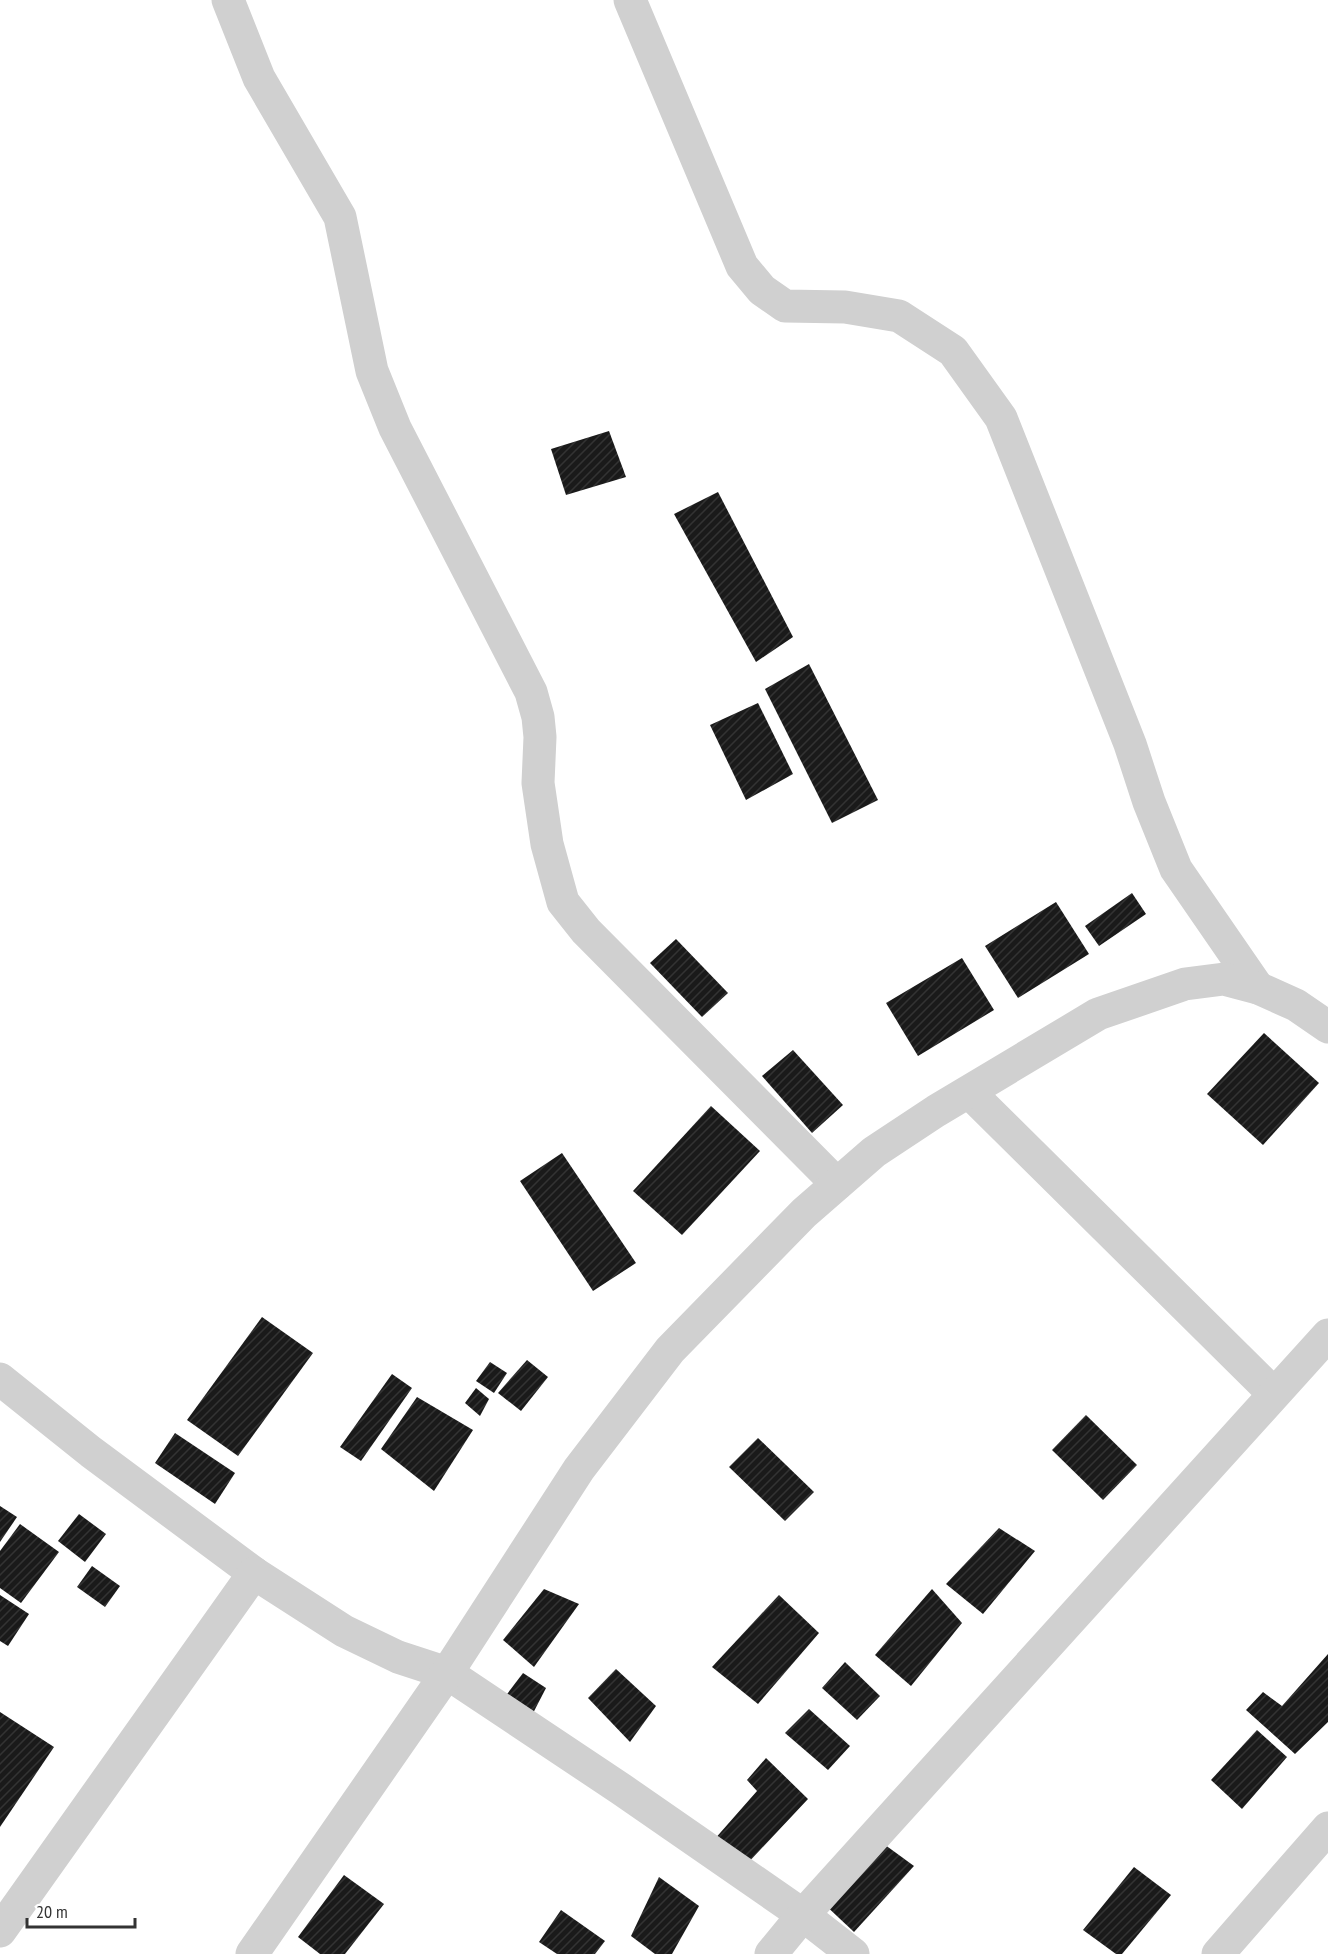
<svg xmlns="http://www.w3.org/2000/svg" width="1328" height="1954" viewBox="0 0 1328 1954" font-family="'PT Sans Narrow',sans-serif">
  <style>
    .building { fill: url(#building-hatch) }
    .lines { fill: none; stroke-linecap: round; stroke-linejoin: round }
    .street { stroke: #d0d0d0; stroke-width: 33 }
  </style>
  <defs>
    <pattern id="building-hatch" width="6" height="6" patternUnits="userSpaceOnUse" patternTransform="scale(1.5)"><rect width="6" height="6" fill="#1a1a1a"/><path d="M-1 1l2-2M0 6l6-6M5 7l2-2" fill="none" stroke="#333"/></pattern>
  </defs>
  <rect width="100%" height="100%" fill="#fff"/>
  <g class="building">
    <polygon points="609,431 626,477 566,495 551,449"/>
    <polygon points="718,492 793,637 756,662 674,514"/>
    <polygon points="809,664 878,800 832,823 765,689"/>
    <polygon points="758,703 793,774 746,800 710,725"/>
    <polygon points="1132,893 1146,914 1099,946 1085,926"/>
    <polygon points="1056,902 1089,954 1018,998 985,946"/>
    <polygon points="676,939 728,993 702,1017 650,963"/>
    <polygon points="962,958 994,1010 918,1056 886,1003"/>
    <polygon points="1264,1033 1319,1083 1263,1145 1207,1094"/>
    <polygon points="793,1050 843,1105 812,1133 762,1076"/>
    <polygon points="711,1106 760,1151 682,1235 633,1191"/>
    <polygon points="562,1153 636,1263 593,1291 520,1181"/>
    <polygon points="262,1317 313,1353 238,1456 187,1420"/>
    <polygon points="527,1360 548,1377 521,1411 498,1393"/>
    <polygon points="490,1362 507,1373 494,1393 476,1381"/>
    <polygon points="392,1374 412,1388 361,1461 340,1447"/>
    <polygon points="476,1388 489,1399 480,1416 465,1403"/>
    <polygon points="417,1397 473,1430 434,1491 381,1449"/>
    <polygon points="1086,1415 1137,1465 1103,1500 1052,1450"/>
    <polygon points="175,1433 235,1473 215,1504 155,1463"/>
    <polygon points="758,1438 814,1492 785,1521 729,1467"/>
    <polygon points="0,1506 17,1517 0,1542"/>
    <polygon points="79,1514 106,1534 85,1562 58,1541"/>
    <polygon points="20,1524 59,1552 21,1603 0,1588 0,1551"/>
    <polygon points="999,1528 1035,1551 983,1614 946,1584"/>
    <polygon points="92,1566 120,1586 105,1607 77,1587"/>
    <polygon points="544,1589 579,1604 534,1667 503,1640"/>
    <polygon points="932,1589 962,1623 911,1686 875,1655"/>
    <polygon points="0,1595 29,1614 8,1646 0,1641"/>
    <polygon points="779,1595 819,1633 758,1704 712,1667"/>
    <polygon points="1328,1654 1328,1722 1295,1754 1246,1710 1263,1692 1282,1706"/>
    <polygon points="845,1662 880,1696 857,1720 822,1688"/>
    <polygon points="616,1669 656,1706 630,1742 588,1698"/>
    <polygon points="523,1673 546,1688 529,1721 501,1702"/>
    <polygon points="809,1709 850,1746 828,1770 785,1733"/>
    <polygon points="0,1712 54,1747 0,1827"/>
    <polygon points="1257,1730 1287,1757 1242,1809 1211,1780"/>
    <polygon points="766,1758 808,1799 745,1866 713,1841 757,1791 747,1780"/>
    <polygon points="877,1839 914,1866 854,1932 822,1902"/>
    <polygon points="1134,1867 1171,1895 1122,1954 1116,1954 1083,1930"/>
    <polygon points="344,1875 384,1904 345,1954 320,1954 298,1937"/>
    <polygon points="659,1877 699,1906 672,1954 655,1954 631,1936"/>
    <polygon points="561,1910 605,1941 595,1954 557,1954 539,1942"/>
  </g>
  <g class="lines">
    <g class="street">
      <polyline points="228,0 259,78 340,217 372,371 395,428 531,692 538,717 540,737 538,783 547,844 563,902 586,931 837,1184"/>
      <polyline points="630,0 742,266 762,290 785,306 845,307 899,316 953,351 1001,418 1130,744 1149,802 1176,869 1258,988"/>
      <polyline points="970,1093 1274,1394"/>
      <polyline points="0,1379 91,1452 254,1573 344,1631 398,1657 447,1673 621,1789 803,1915 853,1954"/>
      <polyline points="0,1931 254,1573"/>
      <polyline points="252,1954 447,1673 579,1469 670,1350 804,1213 874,1152 936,1111 1098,1014 1185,984 1224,979 1258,988 1296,1005 1328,1027"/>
      <polyline points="771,1954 803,1915 1328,1335"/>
      <polyline points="1218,1954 1328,1828"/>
    </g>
  </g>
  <path d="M27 1918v9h108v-9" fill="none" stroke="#333333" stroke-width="3"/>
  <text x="36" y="1918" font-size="18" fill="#333333" stroke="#ffffff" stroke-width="4.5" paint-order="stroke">20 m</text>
</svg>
